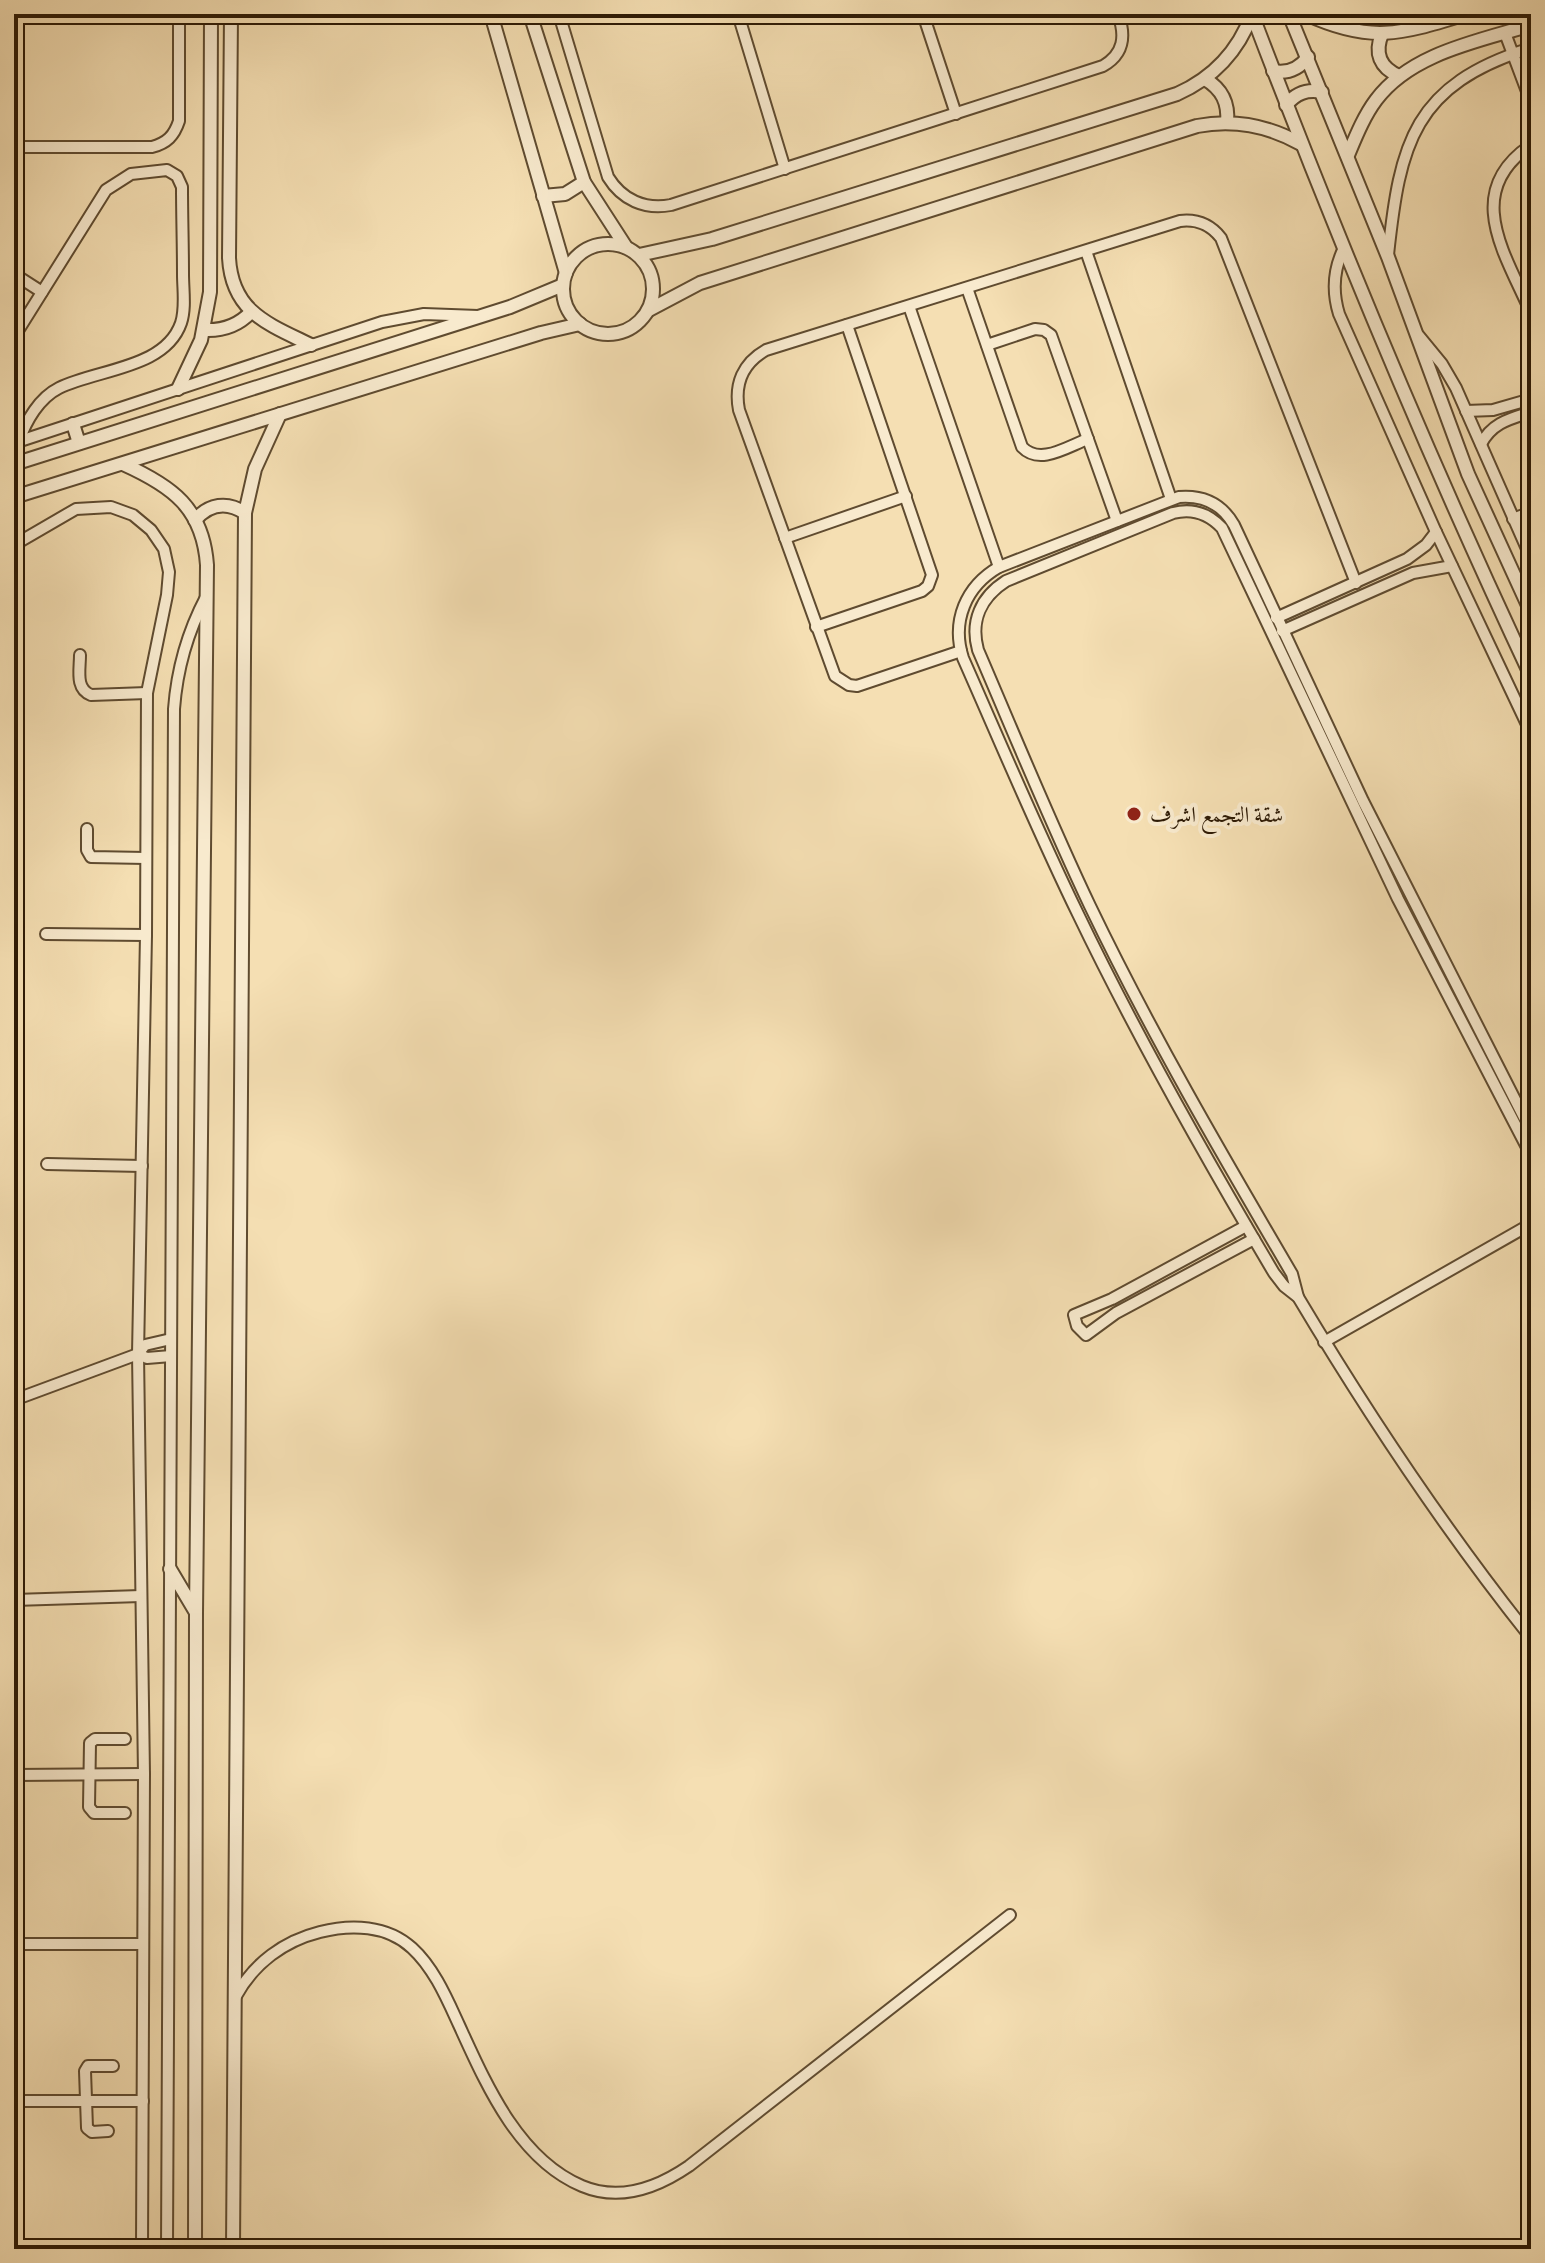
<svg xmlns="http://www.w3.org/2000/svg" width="1545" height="2263" viewBox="0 0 1545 2263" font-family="'IM FELL Great Primer',Amiri,serif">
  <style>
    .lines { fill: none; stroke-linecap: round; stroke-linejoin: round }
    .minor-casing { stroke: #5f4b30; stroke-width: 14 }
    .tertiary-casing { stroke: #5f4b30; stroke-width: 16 }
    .minor { stroke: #f8eace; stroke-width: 10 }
    .tertiary { stroke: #f8eace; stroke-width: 12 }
    .poi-dot { fill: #8f2418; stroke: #f8eace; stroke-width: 3 }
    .labels { text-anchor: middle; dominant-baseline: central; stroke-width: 8; stroke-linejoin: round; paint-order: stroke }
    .poi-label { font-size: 22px; fill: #2d1a05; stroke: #f8eace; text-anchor: start }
  </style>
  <rect width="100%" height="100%" fill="#f5dfb3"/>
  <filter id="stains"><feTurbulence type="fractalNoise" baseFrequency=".0025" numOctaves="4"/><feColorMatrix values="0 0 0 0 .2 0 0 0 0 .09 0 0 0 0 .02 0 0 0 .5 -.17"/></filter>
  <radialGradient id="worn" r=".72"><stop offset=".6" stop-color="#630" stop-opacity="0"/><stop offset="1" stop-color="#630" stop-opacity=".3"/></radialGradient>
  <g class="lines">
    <g class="minor-casing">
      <g id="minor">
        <path d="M 559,14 L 608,177 C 622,200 645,210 671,205 L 1103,66 C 1124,54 1126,36 1118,14"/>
        <polyline points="738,14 785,169"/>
        <polyline points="923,14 956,114"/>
        <polyline points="1505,33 1531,102"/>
        <path d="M 1531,145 C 1461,192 1506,255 1531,313"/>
        <path d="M 14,147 L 152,147 C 167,143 174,136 179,121 L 179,14"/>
        <path d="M 1344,248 C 1333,270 1332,291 1339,314 L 1436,532 L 1531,733"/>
        <polyline points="1086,251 1171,499"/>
        <path d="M 1388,255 C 1400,143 1413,85 1531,48"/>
        <polyline points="14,274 42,292"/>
        <path d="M 967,288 L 1022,447 C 1040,466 1068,446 1088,439"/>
        <polyline points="909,306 999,567"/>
        <polyline points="1419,336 1442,364 1456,388 1531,558"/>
        <path d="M 14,337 L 106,190 L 131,174 L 167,170 L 177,176 L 182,187 C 182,216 183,245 183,274 C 183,290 186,308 181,323 C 165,369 97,369 59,388 C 39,398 26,421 19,441"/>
        <polyline points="987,345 1035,329 1044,330 1051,335 1117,521"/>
        <polyline points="1466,411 1493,410 1531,399"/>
        <polyline points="14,443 382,322 424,314 478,316"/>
        <path d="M 1481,444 C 1492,423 1509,419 1531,412"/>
        <polyline points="1513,519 1531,512"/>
        <polyline points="785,538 906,496"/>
        <polyline points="14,545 76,509 111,507 133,515 151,530 164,549 169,572 167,595 147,693 146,935 138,1354 144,1774 142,2249"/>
        <polyline points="1276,618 1407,559 1426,545 1436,532"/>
        <polyline points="816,627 922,591 928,586 932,575 847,325"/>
        <polyline points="1282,631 1413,573 1452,566"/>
        <path d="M 961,651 L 857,686 L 849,685 L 835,676 L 739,410 C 734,384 743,363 766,350 L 1180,221 C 1197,219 1210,224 1221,238 L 1356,583"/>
        <path d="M 80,655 C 80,670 75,689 91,695 L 147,693"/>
        <polyline points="87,829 87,850 91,857 146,858"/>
        <polyline points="46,934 146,935"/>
        <path d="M 1531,1131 L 1363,801 L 1234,525 C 1222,504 1203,495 1179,497 L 999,567 C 966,586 951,621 963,658 C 1001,744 1037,830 1078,914 C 1137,1037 1204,1155 1274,1273 L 1284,1286 L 1298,1297 C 1369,1416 1445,1530 1531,1638"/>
        <polyline points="47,1164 142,1166"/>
        <polyline points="1246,1226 1112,1299 1074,1315 1077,1326 1086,1335 1116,1313 1254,1239"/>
        <path d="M 1298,1297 L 1292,1274 C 1221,1153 1151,1033 1090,906 C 1050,822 1015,736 978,650 C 970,621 981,597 1006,581 L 1173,513 C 1192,508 1208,513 1222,528 L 1398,899 L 1531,1155"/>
        <polyline points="1324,1342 1531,1224"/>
        <polyline points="138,1354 147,1358 171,1356"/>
        <polyline points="14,1400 138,1354 145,1345 171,1339"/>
        <polyline points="14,1600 141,1596"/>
        <polyline points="125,1739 95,1739 90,1743 89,1807 94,1813 125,1813"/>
        <polyline points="14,1775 144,1774"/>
        <polyline points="14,1944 143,1944"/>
        <path d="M 236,1996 C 254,1963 284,1941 320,1932 C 351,1924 387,1925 412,1948 C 434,1968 447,1999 459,2025 C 486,2084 518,2159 582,2186 C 620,2202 657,2188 689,2166 L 1010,1915"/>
        <polyline points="14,2101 143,2101"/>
        <polyline points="108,2131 92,2132 87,2128 85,2071 88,2066 113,2066"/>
        <path d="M 167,2249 L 174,709 C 177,669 187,633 206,597"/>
      </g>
    </g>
    <g class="tertiary-casing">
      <g id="tertiary">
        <path d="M 231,14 L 229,258 C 232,312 268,324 311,345"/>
        <polyline points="491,14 566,273"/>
        <polyline points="530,14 584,182 626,247"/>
        <path d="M 1252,14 C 1337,238 1429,459 1531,676"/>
        <polyline points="1289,14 1388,257 1468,474 1531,612"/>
        <path d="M 1306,14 C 1371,44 1401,34 1466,14"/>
        <path d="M 1382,34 C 1374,53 1380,68 1399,76"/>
        <path d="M 1273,71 C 1288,74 1299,69 1308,57"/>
        <path d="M 1205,79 C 1222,89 1229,103 1227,123"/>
        <path d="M 1286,105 C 1296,93 1307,89 1322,92"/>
        <path d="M 1348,155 C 1356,136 1364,116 1376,100 C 1411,53 1479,41 1531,25"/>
        <polyline points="543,196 565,194 584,182"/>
        <circle cx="608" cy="289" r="45"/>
        <path d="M 639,255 L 712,239 L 1177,94 C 1213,78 1238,52 1252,14"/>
        <path d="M 649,310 L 700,283 L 1197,126 C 1234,119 1269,126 1301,144"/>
        <path d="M 204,330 C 223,331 238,326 251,312"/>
        <polyline points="178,389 201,340 210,292 211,14"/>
        <polyline points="73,424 79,443"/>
        <polyline points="14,464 510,307 563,285"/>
        <path d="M 123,464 C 172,486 203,508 207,565 L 196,1613 L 195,2249"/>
        <polyline points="14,497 541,333 580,324"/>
        <path d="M 195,520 C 209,504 227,501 245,513"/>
        <polyline points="170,1569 195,1611"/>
        <polyline points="233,2249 245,513 255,469 280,414"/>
      </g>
    </g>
    <use href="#minor" class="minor"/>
    <use href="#tertiary" class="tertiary"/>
  </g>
  <circle class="poi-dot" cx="1134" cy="814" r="8"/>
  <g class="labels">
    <g class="poi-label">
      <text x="1150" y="814">شقة التجمع اشرف</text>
    </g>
  </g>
  <rect width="1545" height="2263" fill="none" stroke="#f5dfb3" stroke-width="48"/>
  <rect x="16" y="16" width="1513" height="2231" fill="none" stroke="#2d1a05" stroke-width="4"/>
  <rect x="24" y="24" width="1497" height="2215" fill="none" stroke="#2d1a05" stroke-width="2"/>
  <rect width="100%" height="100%" filter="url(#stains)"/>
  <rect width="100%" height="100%" fill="url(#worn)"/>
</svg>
